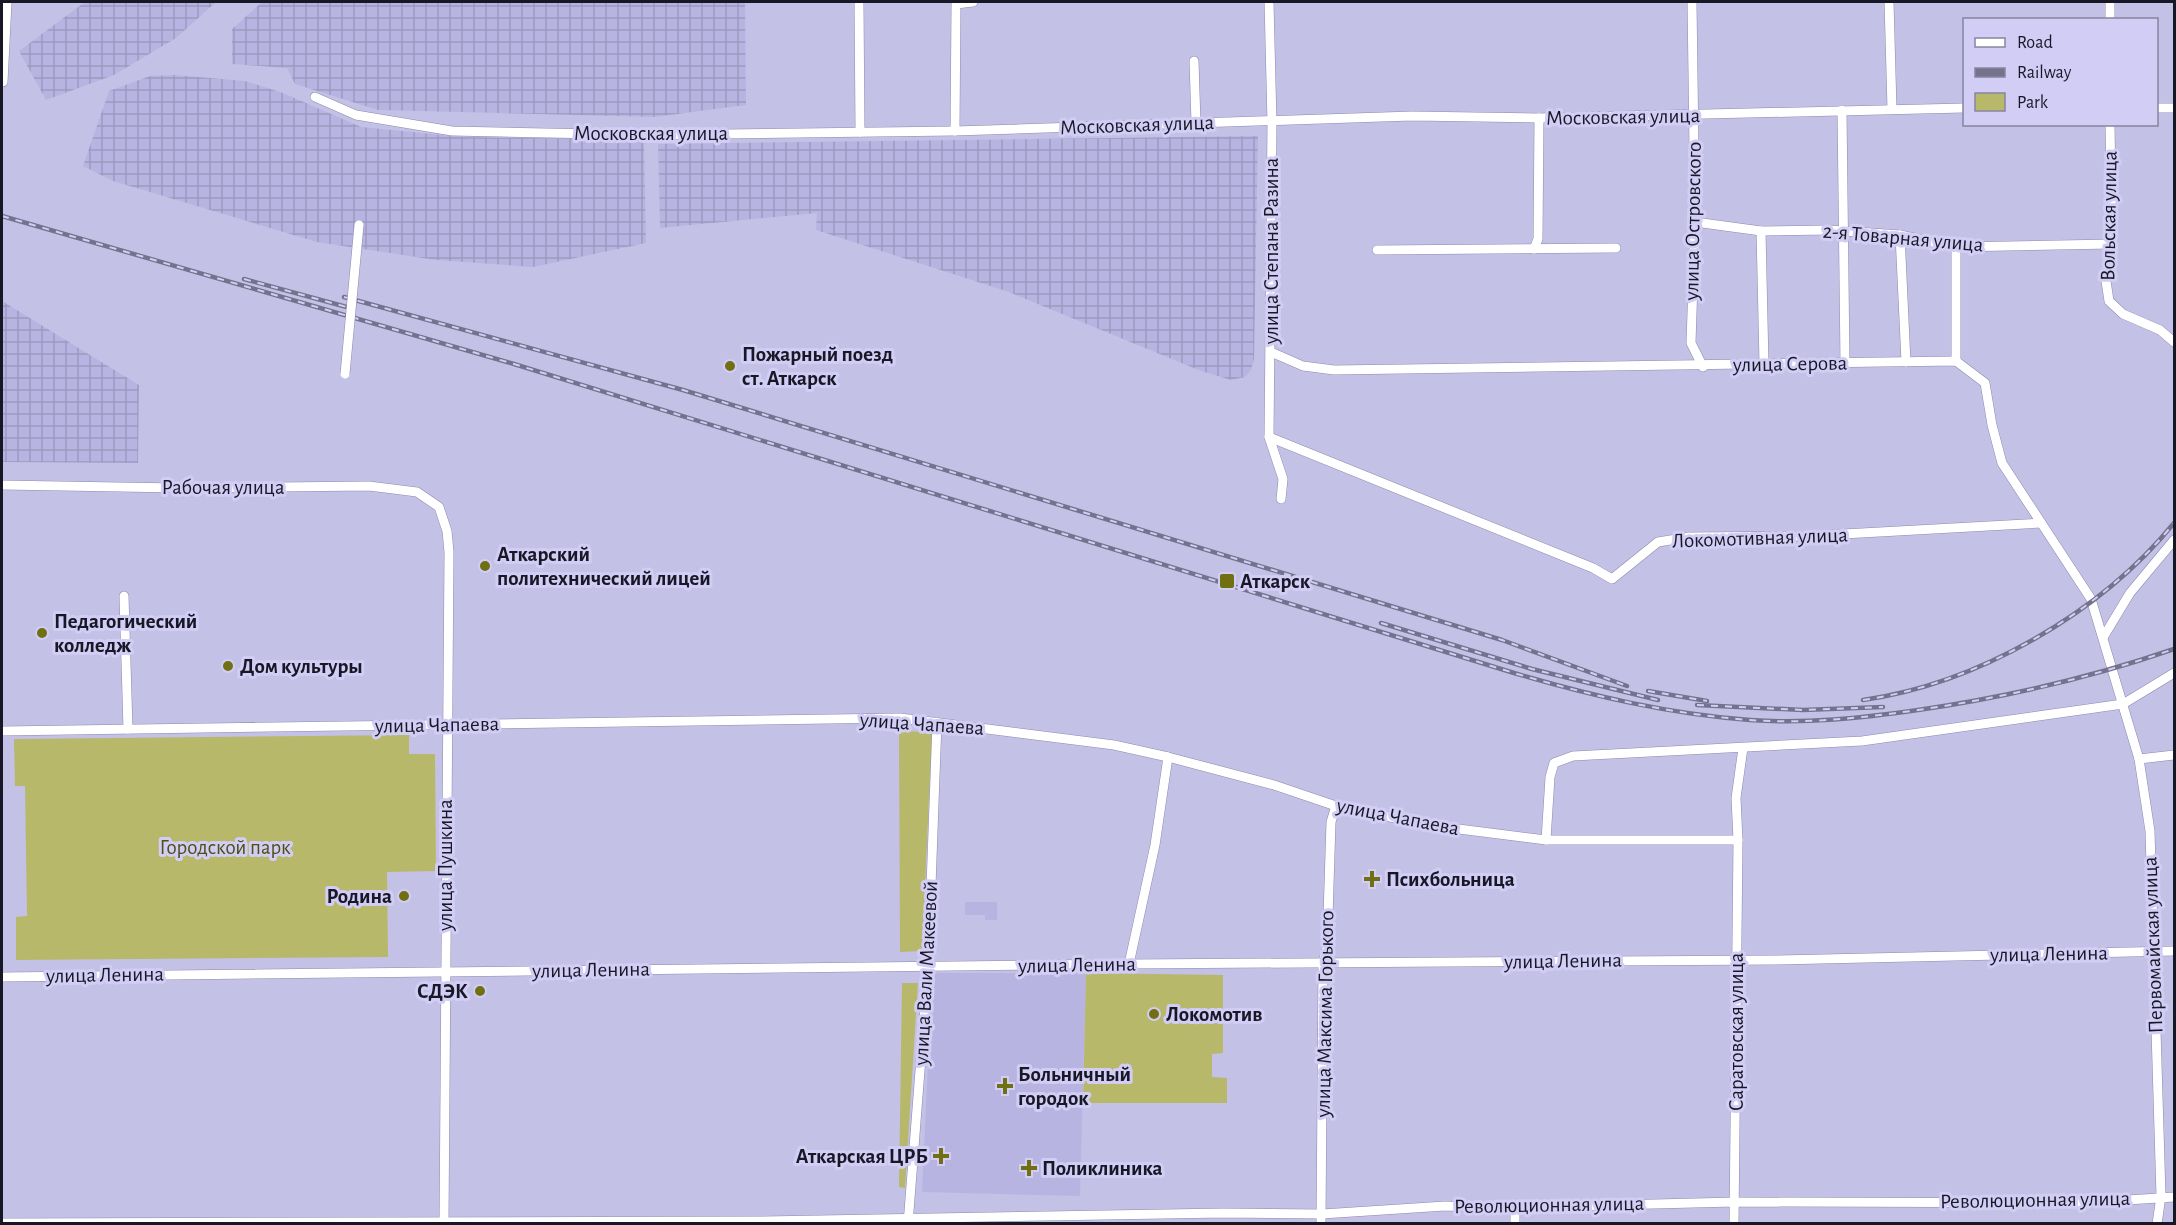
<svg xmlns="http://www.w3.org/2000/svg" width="2176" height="1225" viewBox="0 0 2176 1225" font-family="'Alegreya Sans',sans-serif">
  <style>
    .built { fill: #b8b4e1 }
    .industrial { fill: url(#industrial-grid) }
    .park { fill: #b7b86a }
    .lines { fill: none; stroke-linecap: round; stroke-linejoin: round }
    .street-casing { stroke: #8c89ad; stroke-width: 10 }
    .street { stroke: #fff; stroke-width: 9 }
    .rail-casing { stroke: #74728d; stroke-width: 4.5 }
    .rail { stroke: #d1cdf4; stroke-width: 2; stroke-dasharray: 7; stroke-linecap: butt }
    .street-bridge-casing { stroke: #8c89ad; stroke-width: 10; stroke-linecap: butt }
    .street-bridge { stroke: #fff; stroke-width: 9 }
    .poi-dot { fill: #706f12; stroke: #d1cdf4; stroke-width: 2 }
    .labels { text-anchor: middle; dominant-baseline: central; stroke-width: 6; stroke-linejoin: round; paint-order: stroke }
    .street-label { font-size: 21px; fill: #181725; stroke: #d1cdf4 }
    .poi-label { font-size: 21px; font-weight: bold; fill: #181725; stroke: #d1cdf4; text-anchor: start }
    .park-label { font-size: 21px; fill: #4f4f15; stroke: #d1cdf4 }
  </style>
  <defs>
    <pattern id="industrial-grid" width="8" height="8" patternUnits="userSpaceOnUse" patternTransform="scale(1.5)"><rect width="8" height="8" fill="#b8b4e1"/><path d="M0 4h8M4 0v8" fill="none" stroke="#9d9ac1"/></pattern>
  </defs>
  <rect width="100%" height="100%" fill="#c4c1e7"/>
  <g class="built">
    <polygon points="965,902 997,902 997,920 985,920 985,915 965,915"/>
    <polygon points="932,973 1086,973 1080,1196 922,1192"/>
  </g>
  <g class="industrial">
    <polygon points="85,2 216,2 176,38 114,75 46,100 19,51"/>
    <polygon points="262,2 745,2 746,105 654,117 378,110 295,84 287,68 232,64 232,29"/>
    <polygon points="175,75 245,81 283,93 361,127 463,137 644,140 646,243 533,267 436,260 317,242 113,181 83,166 109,91 150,76"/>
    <polygon points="1258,136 1254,359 1251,370 1245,377 1231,380 1201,371 1009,292 816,230 817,213 660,228 658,144"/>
    <polygon points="2,301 139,385 138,463 2,462"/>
  </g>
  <g class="park">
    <polygon points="899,731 932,732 922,951 900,952"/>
    <polygon points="409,735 409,754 435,754 436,871 387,872 388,957 16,960 16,917 27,916 25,786 15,786 14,739"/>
    <polygon points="1086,973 1223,975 1223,1053 1212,1054 1212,1077 1227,1078 1227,1103 1083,1103"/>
    <polygon points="902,983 918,983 905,1188 899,1187"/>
  </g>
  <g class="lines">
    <g class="street-casing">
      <g id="street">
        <polyline points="859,2 860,132"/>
        <polyline points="1269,2 1272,123 1269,437 1283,479 1281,499"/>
        <polyline points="1692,2 1695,222 1691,343 1703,367"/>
        <polyline points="1889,2 1892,109"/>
        <polyline points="2110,2 2110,20"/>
        <polyline points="1194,61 1196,123"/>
        <polyline points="3,82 7,2"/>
        <polyline points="315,97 356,115 452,131 650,135 955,131 1412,116 1539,118 1964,108"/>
        <polyline points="2156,108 2174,108"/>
        <polyline points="1842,110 1845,363"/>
        <polyline points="2110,124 2112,244 2106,281 2109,301 2123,314 2160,330 2174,342"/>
        <polyline points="955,131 956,4 973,2"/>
        <polyline points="1695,222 1761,231 1829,230 1900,235 1956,247 2112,244"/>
        <polyline points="1761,231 1764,364"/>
        <polyline points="1900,235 1906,362"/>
        <polyline points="1534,249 1538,239 1539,118"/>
        <polyline points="1377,250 1616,248"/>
        <polyline points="1271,352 1303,366 1334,370 1956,361 1985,383 1992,425 2002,463 2091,599 2139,759 2150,831 2161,1196 2157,1224"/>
        <polyline points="1956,361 1956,247"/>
        <polyline points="1269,437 1593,568 1612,579 1658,542 1689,537 1807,536 2041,523"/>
        <polyline points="2,485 178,488 369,486 417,492 439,507 447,531 449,552 444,1224"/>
        <polyline points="124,596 128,729"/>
        <polyline points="2104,636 2130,593 2174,540"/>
        <polyline points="2,731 900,718 1114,745 1168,757 1274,785 1336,806 1435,826 1546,840 1738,840 1736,798 1743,748"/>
        <polyline points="2139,759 2174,755"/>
        <polyline points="1546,840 1550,777 1554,763 1573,756 1862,741 2123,704 2174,673"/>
        <polyline points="1129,964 1155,845 1168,757"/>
        <polyline points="2,977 1129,964 1778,960 2174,951"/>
        <polyline points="1515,1207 1515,1224"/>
        <polyline points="2,1223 763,1221 1224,1213 1322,1214 1445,1206 1496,1208 1735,1202 2081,1203 2174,1197"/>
        <polyline points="908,1224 928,968 937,722"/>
        <polyline points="1321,1224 1323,963 1327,948 1331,822 1336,806"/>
        <polyline points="1734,1224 1738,840"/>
      </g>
    </g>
    <use href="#street" class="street"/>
    <g class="rail-casing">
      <g id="rail">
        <path d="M 2,216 L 514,364 L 1514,673 C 1592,696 1669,714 1750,720 C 1806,724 1862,718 1918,710 C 2007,697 2090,678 2174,649"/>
        <polyline points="244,279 354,309"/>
        <polyline points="344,297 683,390 1502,640 1627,686"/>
        <polyline points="1381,623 1532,669 1658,700"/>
        <polyline points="1648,691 1707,701"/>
        <path d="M 1863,700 C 1977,684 2101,613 2174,523"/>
        <polyline points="1697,705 1803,710 1883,707"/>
      </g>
    </g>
    <use href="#rail" class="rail"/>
    <g class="street-bridge-casing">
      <polyline id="street-bridge" points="345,374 359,225"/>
    </g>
    <use href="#street-bridge" class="street-bridge"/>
  </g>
  <g class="poi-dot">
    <circle cx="730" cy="366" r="6"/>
    <circle cx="485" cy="566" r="6"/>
    <rect x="1219" y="573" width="16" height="16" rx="3"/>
    <circle cx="42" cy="633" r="6"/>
    <circle cx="228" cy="666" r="6"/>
    <path d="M1369 870h6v6h6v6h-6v6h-6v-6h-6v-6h6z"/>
    <circle cx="404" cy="896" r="6"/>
    <circle cx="480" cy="991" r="6"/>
    <circle cx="1154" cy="1014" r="6"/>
    <path d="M1002 1077h6v6h6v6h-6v6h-6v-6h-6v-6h6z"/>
    <path d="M938 1147h6v6h6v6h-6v6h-6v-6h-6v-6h6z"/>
    <path d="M1026 1159h6v6h6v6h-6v6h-6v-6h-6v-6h6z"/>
  </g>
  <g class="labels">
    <g class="street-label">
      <text transform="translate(1623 117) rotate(-1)">Московская улица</text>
      <text transform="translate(1137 125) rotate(-2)">Московская улица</text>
      <text x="651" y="133">Московская улица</text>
      <text transform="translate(2109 216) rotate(-89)">Вольская улица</text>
      <text transform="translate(1693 221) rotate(-89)">улица Островского</text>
      <text transform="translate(1903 238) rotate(5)">2-я Товарная улица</text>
      <text transform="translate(1271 251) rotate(-90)">улица Степана Разина</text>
      <text transform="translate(1790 364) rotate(-1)">улица Серова</text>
      <text x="223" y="487">Рабочая улица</text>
      <text transform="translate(1760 538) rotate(-2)">Локомотивная улица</text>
      <text transform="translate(922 724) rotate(4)">улица Чапаева</text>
      <text transform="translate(437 725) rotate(-1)">улица Чапаева</text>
      <text transform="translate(1398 817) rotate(11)">улица Чапаева</text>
      <text transform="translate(445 865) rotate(-90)">улица Пушкина</text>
      <text transform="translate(2153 945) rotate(-92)">Первомайская улица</text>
      <text transform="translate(2049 954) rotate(-1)">улица Ленина</text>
      <text transform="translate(1563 961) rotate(-1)">улица Ленина</text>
      <text transform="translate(1077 965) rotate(-1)">улица Ленина</text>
      <text transform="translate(591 970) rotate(-1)">улица Ленина</text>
      <text transform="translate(926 973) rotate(-87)">улица Вали Макеевой</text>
      <text transform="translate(105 975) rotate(-1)">улица Ленина</text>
      <text transform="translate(1325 1014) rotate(-89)">улица Максима Горького</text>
      <text transform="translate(1736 1032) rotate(-90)">Саратовская улица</text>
      <text transform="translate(2035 1200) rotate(-1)">Революционная улица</text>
      <text transform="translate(1549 1205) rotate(-1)">Революционная улица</text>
    </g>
    <g class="poi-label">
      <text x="742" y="354">Пожарный поезд<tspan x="742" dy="24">ст. Аткарск</tspan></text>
      <text x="497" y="554">Аткарский<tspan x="497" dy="24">политехнический лицей</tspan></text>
      <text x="1240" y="581">Аткарск</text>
      <text x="54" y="621">Педагогический<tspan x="54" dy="24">колледж</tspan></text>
      <text x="240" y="666">Дом культуры</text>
      <text x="1386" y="879">Психбольница</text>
      <text x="392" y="896" text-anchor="end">Родина</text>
      <text x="468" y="991" text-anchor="end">СДЭК</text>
      <text x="1166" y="1014">Локомотив</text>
      <text x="1018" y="1074">Больничный<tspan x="1018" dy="24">городок</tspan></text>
      <text x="928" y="1156" text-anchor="end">Аткарская ЦРБ</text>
      <text x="1042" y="1168">Поликлиника</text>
    </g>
    <g class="park-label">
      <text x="225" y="847">Городской парк</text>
    </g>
  </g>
  <rect width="2176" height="1225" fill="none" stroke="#181725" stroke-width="6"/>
  <rect x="1963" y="18" width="195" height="108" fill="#d1cdf4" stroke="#8784a1" stroke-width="1.5"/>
  <rect x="1975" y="38" width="30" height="9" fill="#ffffff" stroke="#8784a1" stroke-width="1.5"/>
  <text x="2017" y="48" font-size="18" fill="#181725">Road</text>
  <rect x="1975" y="68" width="30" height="9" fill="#74728d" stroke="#8784a1" stroke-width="1.5"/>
  <text x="2017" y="78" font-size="18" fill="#181725">Railway</text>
  <rect x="1975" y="93" width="30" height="18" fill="#b7b86a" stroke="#8784a1" stroke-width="1.5"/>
  <text x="2017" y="108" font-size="18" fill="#181725">Park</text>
</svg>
